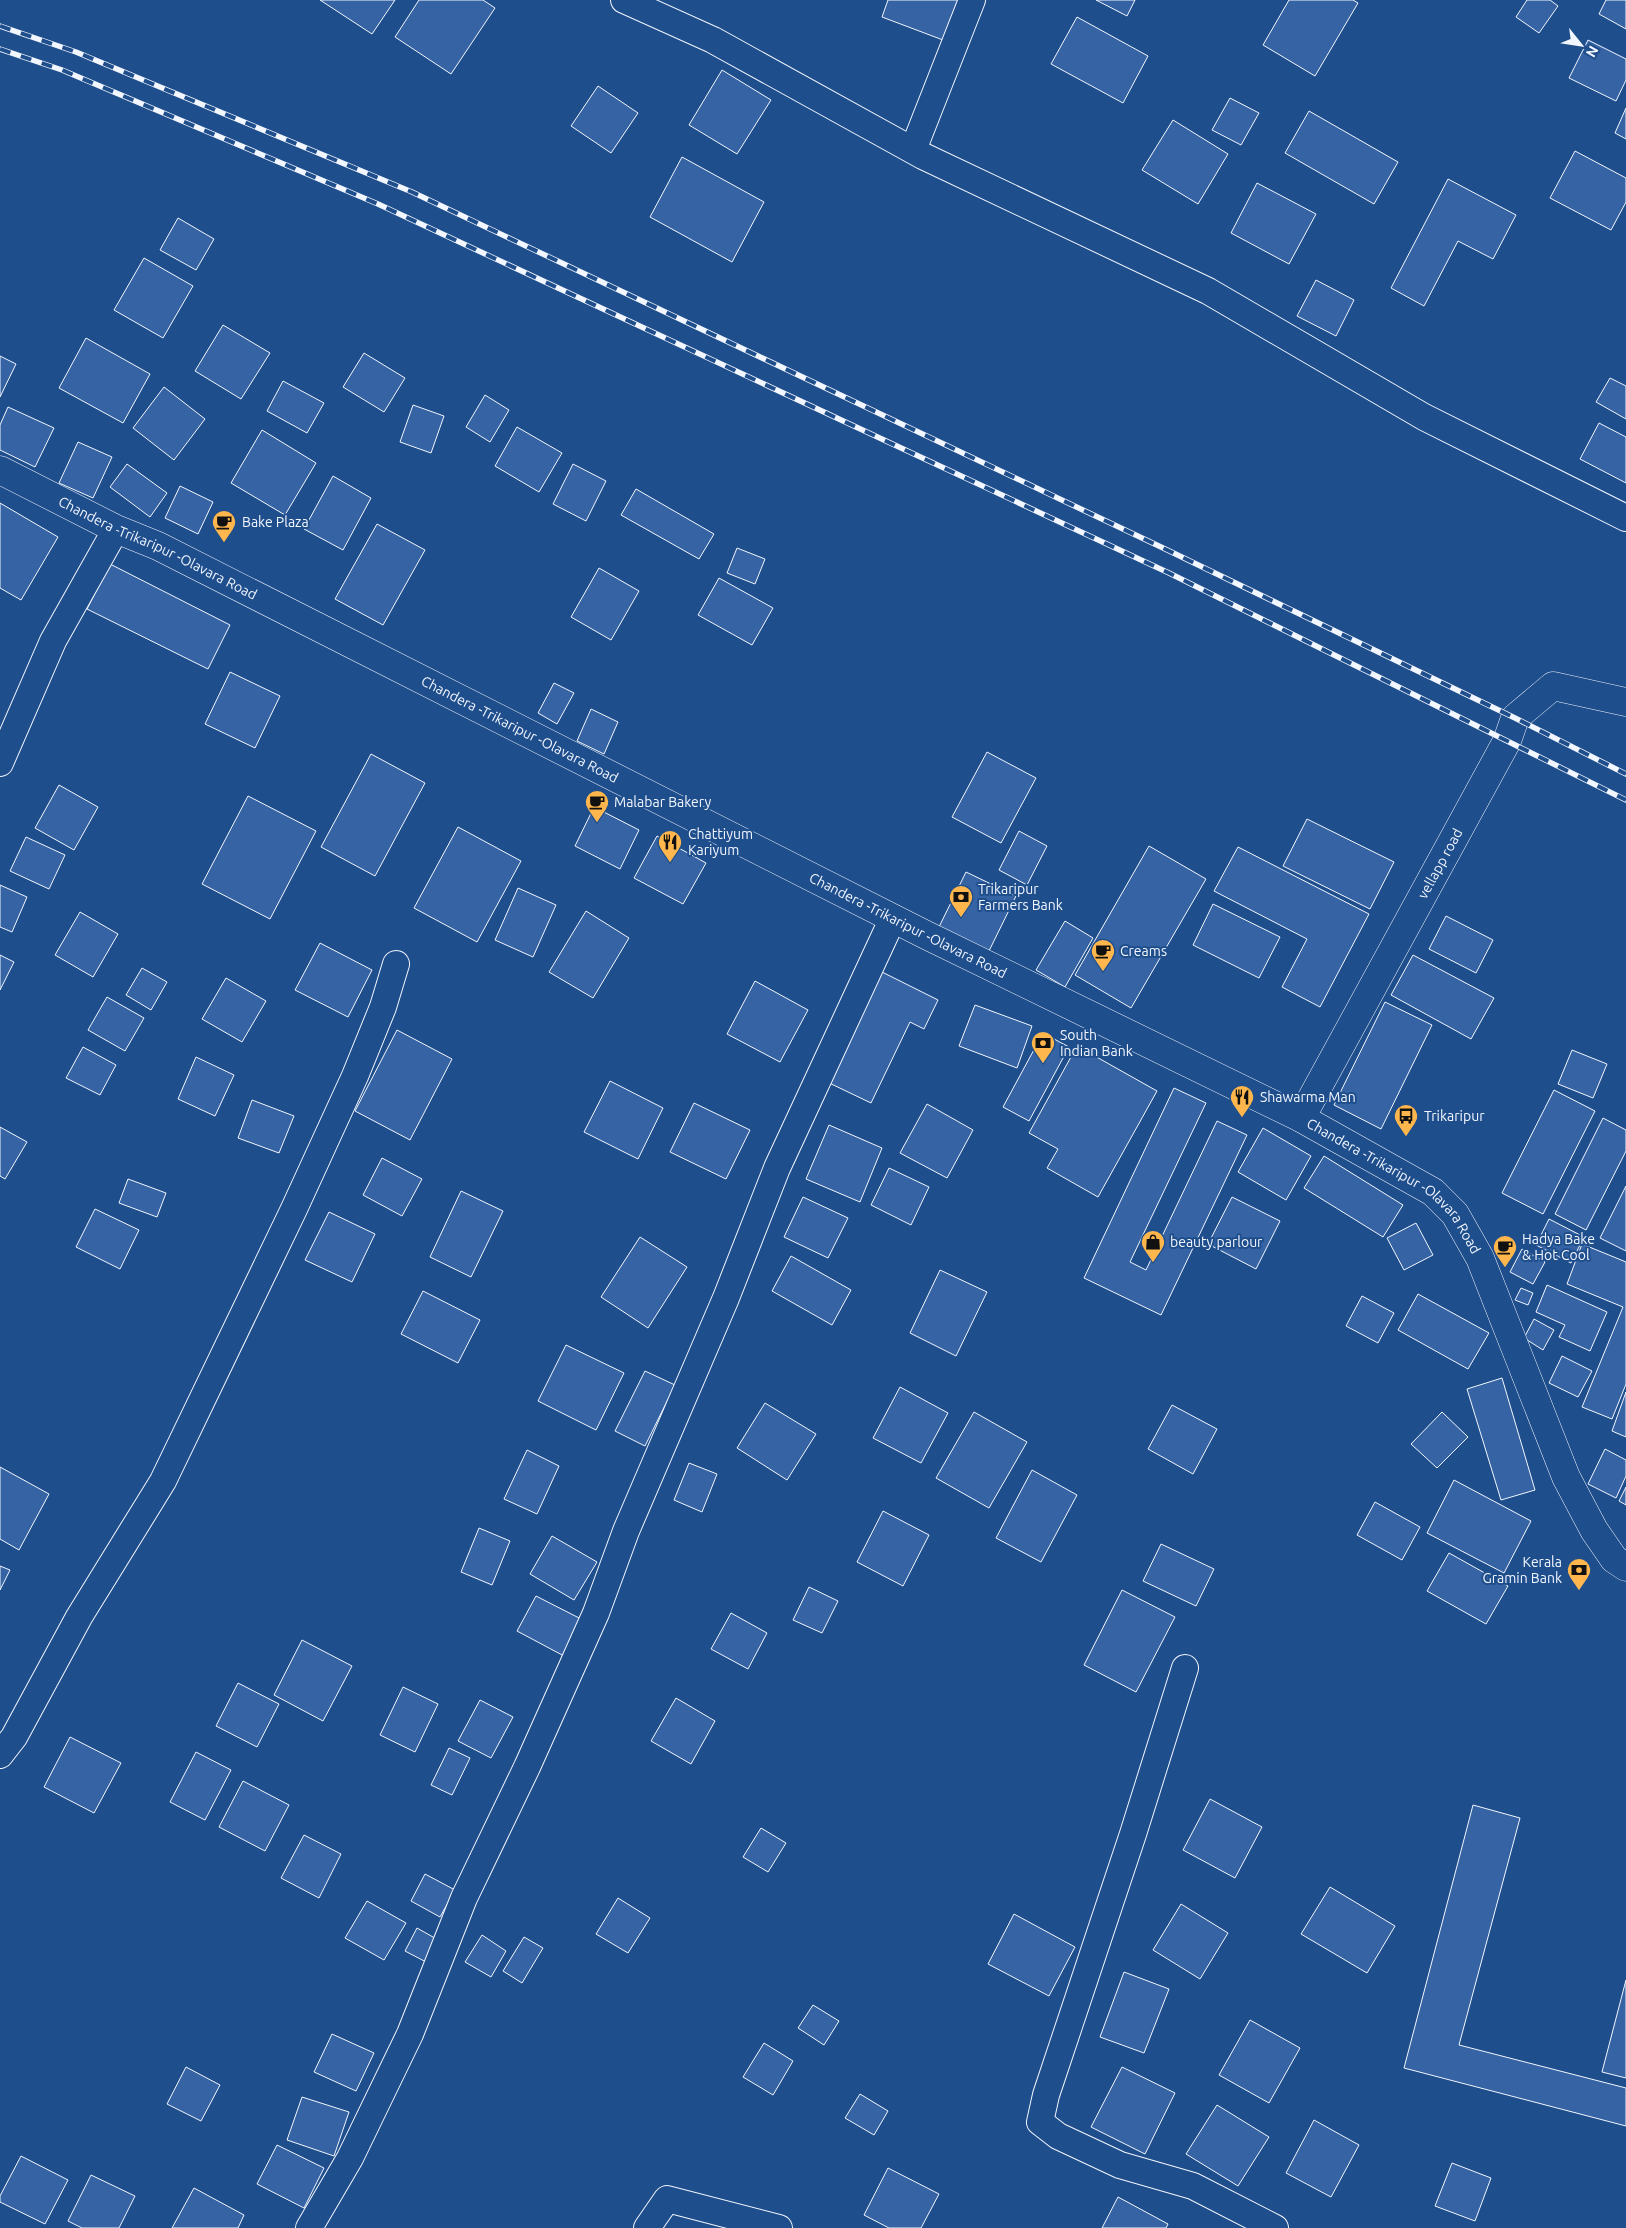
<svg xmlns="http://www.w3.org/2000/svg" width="1626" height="2228" viewBox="0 0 1626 2228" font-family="Ubuntu,sans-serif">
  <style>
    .building { fill: #3563a3; stroke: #f2f6ff }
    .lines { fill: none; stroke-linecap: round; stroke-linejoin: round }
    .minor-casing { stroke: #f2f6ff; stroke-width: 28 }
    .secondary-casing { stroke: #f2f6ff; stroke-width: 29 }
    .minor { stroke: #1f4e8c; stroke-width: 26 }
    .secondary { stroke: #1f4e8c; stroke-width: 28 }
    .rail-casing { stroke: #f2f6ff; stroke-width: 5.5 }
    .rail { stroke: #1f4e8c; stroke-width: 4; stroke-dasharray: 11; stroke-linecap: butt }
    .labels { text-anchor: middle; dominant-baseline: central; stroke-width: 4; stroke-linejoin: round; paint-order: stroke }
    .poi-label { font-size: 14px; fill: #f2f6ff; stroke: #1f4e8c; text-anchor: start }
    .street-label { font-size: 14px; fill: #f2f6ff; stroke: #1f4e8c }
  </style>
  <rect width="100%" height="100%" fill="#1f4e8c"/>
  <g class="building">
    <polygon points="320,0 395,0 372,34"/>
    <polygon points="419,0 483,0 495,8 451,74 395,37"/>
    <polygon points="888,0 958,0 943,40 882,17"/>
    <polygon points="1096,0 1135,0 1127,16"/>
    <polygon points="1289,0 1353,0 1358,3 1315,76 1263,45"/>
    <polygon points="1527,0 1550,0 1558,6 1539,33 1516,17"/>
    <polygon points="1606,0 1626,0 1626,29 1599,14"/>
    <polygon points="1077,17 1148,56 1123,103 1051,64"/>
    <polygon points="1588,40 1626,59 1626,80 1616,101 1569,78"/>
    <polygon points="722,70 771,100 737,154 689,125"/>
    <polygon points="598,86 638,113 611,153 571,126"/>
    <polygon points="1230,98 1259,113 1241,145 1212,130"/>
    <polygon points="1626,108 1626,139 1615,133"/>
    <polygon points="1309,111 1398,162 1374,204 1285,153"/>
    <polygon points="1173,120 1228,154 1198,204 1142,170"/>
    <polygon points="1575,151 1626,178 1626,202 1611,230 1550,198"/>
    <polygon points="682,157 764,202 732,262 650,217"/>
    <polygon points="1448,179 1516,215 1493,259 1458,241 1424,306 1391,288"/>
    <polygon points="1257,183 1316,214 1289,264 1231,233"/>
    <polygon points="178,218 214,239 196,270 160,250"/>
    <polygon points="144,258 193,286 163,338 114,310"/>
    <polygon points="1316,280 1354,300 1336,336 1297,316"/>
    <polygon points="223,325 270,353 241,399 195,371"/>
    <polygon points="86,338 150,374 123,423 59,388"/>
    <polygon points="364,353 405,378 384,412 343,387"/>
    <polygon points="0,356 16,364 0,397"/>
    <polygon points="1610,378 1626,386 1626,419 1596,402"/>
    <polygon points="283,381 324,403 307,433 267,411"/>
    <polygon points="164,387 205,419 174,460 133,428"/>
    <polygon points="485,395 509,410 490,442 466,427"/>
    <polygon points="413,405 444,416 431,453 400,442"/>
    <polygon points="8,407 54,428 35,467 0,450 0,425"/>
    <polygon points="1599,423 1626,437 1626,483 1580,459"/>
    <polygon points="517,427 562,453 539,492 495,466"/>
    <polygon points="262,430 316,463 285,515 231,483"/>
    <polygon points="78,442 112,457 93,498 59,483"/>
    <polygon points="127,464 167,493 150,517 110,487"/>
    <polygon points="573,464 606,481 586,521 553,504"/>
    <polygon points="333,476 371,498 343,550 304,529"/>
    <polygon points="180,486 213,502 198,534 165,518"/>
    <polygon points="636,489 714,534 699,559 621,515"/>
    <polygon points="0,503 58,537 21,600 0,588"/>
    <polygon points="377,524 425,550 383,625 335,599"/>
    <polygon points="737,548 765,559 755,584 727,573"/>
    <polygon points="110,564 230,625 208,669 87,609"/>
    <polygon points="599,568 639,591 611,640 571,617"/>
    <polygon points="719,578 773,608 752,645 698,615"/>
    <polygon points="230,672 280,696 255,748 205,724"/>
    <polygon points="554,683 574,693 557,724 538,713"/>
    <polygon points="591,709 618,722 604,754 577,741"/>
    <polygon points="987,752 1036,778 1001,843 952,817"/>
    <polygon points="371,754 425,783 375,876 321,847"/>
    <polygon points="59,785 98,807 74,850 35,828"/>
    <polygon points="248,796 316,831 270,919 202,884"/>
    <polygon points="594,807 639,830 620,869 575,846"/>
    <polygon points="1307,819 1394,862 1370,909 1283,866"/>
    <polygon points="458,827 521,861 477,942 414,908"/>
    <polygon points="1019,831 1047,846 1027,885 999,870"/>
    <polygon points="657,836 706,863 683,904 634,878"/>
    <polygon points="26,837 65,855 49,889 10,871"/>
    <polygon points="1149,846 1206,879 1131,1008 1075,975"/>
    <polygon points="1238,847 1369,914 1320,1007 1282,987 1307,939 1214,891"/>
    <polygon points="966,872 1016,896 988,953 938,929"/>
    <polygon points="0,885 27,897 12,932 0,927"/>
    <polygon points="518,888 556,905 533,957 495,940"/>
    <polygon points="1213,904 1280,937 1259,978 1193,945"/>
    <polygon points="586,911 629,938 593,998 549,972"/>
    <polygon points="80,912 118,934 93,977 55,955"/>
    <polygon points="1446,916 1493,940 1476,973 1429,949"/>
    <polygon points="1065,921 1093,938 1065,987 1036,970"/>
    <polygon points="320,943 372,970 348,1017 295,990"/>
    <polygon points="0,955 14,962 0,990"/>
    <polygon points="1413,955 1494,998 1471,1039 1391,995"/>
    <polygon points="142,968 167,982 151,1010 126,995"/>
    <polygon points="878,970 938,1000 924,1029 910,1022 871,1103 823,1080"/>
    <polygon points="226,978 266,1001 242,1042 202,1019"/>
    <polygon points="755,981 808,1010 780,1062 727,1034"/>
    <polygon points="107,997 144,1018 125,1051 88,1030"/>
    <polygon points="1385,1002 1432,1025 1381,1129 1334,1105"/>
    <polygon points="975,1005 1032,1026 1017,1068 959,1046"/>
    <polygon points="397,1030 452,1059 410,1140 355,1111"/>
    <polygon points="1043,1033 1069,1047 1029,1121 1003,1107"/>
    <polygon points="1077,1046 1157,1091 1098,1197 1047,1168 1058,1149 1029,1133"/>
    <polygon points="83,1047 116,1065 100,1095 66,1078"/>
    <polygon points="1572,1050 1607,1064 1593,1098 1558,1084"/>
    <polygon points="196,1057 234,1075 215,1116 178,1099"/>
    <polygon points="610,1081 663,1108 638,1159 584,1132"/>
    <polygon points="1174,1088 1206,1103 1130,1262 1146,1270 1217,1121 1247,1135 1161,1315 1084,1278"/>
    <polygon points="1554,1090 1595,1111 1543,1214 1502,1193"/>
    <polygon points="252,1100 294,1116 279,1153 238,1138"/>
    <polygon points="694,1103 750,1130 726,1179 670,1152"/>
    <polygon points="927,1104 973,1130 947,1178 900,1153"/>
    <polygon points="1603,1118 1626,1130 1626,1151 1586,1230 1555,1214"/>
    <polygon points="829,1125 882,1148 860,1202 806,1179"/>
    <polygon points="0,1127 27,1142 5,1179 0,1176"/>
    <polygon points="1263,1128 1311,1156 1286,1200 1238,1172"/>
    <polygon points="1324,1156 1403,1205 1383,1237 1304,1188"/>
    <polygon points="382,1158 422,1179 402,1216 363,1195"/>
    <polygon points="889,1168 929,1187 911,1225 871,1205"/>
    <polygon points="128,1179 166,1193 157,1217 119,1203"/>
    <polygon points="1626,1186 1626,1251 1600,1238"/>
    <polygon points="461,1191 503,1211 471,1277 430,1257"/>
    <polygon points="803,1197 848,1218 828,1258 784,1237"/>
    <polygon points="1232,1197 1280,1221 1256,1269 1208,1244"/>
    <polygon points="95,1209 139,1230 120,1269 76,1247"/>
    <polygon points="329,1212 375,1234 352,1282 305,1260"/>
    <polygon points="1549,1219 1584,1237 1571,1263 1536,1245"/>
    <polygon points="1416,1223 1433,1255 1404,1270 1387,1238"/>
    <polygon points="640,1237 687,1267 648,1328 601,1297"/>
    <polygon points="1582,1244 1626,1262 1626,1384 1612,1419 1582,1407 1623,1307 1567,1284"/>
    <polygon points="1522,1249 1545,1262 1533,1284 1510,1272"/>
    <polygon points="791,1256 851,1290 832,1325 772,1291"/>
    <polygon points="940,1270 987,1292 956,1356 910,1333"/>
    <polygon points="1547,1285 1607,1312 1590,1351 1559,1337 1565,1325 1536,1312"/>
    <polygon points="1521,1288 1533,1293 1528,1305 1515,1300"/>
    <polygon points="423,1291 480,1320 458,1363 401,1334"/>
    <polygon points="1418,1294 1489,1333 1468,1369 1398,1330"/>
    <polygon points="1362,1296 1394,1313 1378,1343 1346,1326"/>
    <polygon points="1534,1319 1554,1330 1543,1350 1524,1338"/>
    <polygon points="566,1345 624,1373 596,1430 538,1401"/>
    <polygon points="1562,1356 1592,1371 1578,1397 1549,1383"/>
    <polygon points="645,1371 675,1385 645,1446 615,1431"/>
    <polygon points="1502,1378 1535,1490 1501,1500 1467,1389"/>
    <polygon points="900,1387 948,1413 921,1463 873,1438"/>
    <polygon points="1626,1392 1626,1437 1612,1431"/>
    <polygon points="765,1403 816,1434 787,1480 737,1448"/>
    <polygon points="1172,1405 1217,1429 1193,1474 1148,1449"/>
    <polygon points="974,1412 1027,1442 989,1508 936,1478"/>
    <polygon points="1442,1412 1468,1437 1437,1468 1411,1444"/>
    <polygon points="1605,1449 1626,1460 1626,1476 1616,1498 1588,1484"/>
    <polygon points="527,1450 559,1466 537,1514 504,1499"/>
    <polygon points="689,1463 717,1474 702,1512 674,1500"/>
    <polygon points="0,1467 49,1494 19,1550 0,1539"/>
    <polygon points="1032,1470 1077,1495 1041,1562 996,1538"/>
    <polygon points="1454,1480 1531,1521 1504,1573 1427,1533"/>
    <polygon points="1626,1487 1626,1505 1619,1501"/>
    <polygon points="1375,1502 1420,1527 1402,1560 1357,1535"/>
    <polygon points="883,1511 929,1535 903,1586 857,1562"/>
    <polygon points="479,1528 510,1541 492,1585 461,1572"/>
    <polygon points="552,1536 597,1562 574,1600 530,1574"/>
    <polygon points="1161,1544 1214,1569 1196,1606 1143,1581"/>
    <polygon points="1449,1553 1508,1586 1486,1624 1427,1591"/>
    <polygon points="0,1566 10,1570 0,1590"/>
    <polygon points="809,1587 838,1601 822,1633 793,1620"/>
    <polygon points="1122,1590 1175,1617 1136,1692 1084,1665"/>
    <polygon points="536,1596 583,1620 564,1656 517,1631"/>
    <polygon points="731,1613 767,1633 748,1669 711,1649"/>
    <polygon points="302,1640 352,1666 323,1721 274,1695"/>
    <polygon points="238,1683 279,1704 257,1747 216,1726"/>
    <polygon points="403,1687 438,1704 415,1752 380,1735"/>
    <polygon points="676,1698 715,1721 691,1764 651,1741"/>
    <polygon points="480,1700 513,1717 491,1758 458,1741"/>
    <polygon points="70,1737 121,1763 94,1813 44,1787"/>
    <polygon points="449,1748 470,1758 452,1795 431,1785"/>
    <polygon points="196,1752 231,1770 205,1820 170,1802"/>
    <polygon points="243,1781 289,1805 265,1851 219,1827"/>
    <polygon points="1210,1799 1262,1827 1235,1878 1183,1850"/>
    <polygon points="1473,1805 1520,1818 1459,2045 1626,2088 1626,2126 1404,2068"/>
    <polygon points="761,1828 786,1843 768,1872 743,1857"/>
    <polygon points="304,1835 341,1854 319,1898 281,1878"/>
    <polygon points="425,1874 455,1890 440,1917 411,1901"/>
    <polygon points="1330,1887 1395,1926 1367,1973 1301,1934"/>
    <polygon points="618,1898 650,1918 628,1953 596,1934"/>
    <polygon points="367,1901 406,1923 384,1960 345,1938"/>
    <polygon points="1181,1904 1228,1933 1200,1979 1153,1950"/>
    <polygon points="1014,1914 1075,1947 1049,1996 988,1964"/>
    <polygon points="417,1928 440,1941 428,1963 405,1951"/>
    <polygon points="482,1935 506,1951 491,1977 465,1962"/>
    <polygon points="524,1937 543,1948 522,1983 503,1971"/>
    <polygon points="1124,1972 1169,1989 1144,2053 1100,2037"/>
    <polygon points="1626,1980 1626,2078 1602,2072"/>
    <polygon points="813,2005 839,2021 824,2045 798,2028"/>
    <polygon points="1250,2020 1300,2048 1269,2103 1219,2075"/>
    <polygon points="332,2034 374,2053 356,2091 314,2072"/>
    <polygon points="764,2043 793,2061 773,2095 743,2077"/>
    <polygon points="186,2067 220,2085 201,2121 167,2104"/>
    <polygon points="1122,2067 1175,2093 1145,2154 1091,2127"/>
    <polygon points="860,2094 888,2111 874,2135 845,2118"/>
    <polygon points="302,2097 349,2112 334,2156 287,2140"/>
    <polygon points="1217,2105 1269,2137 1238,2186 1186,2154"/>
    <polygon points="1314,2120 1359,2145 1331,2197 1286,2173"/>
    <polygon points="277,2145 324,2168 304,2208 257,2184"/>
    <polygon points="21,2156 68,2180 45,2224 0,2202 0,2196"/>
    <polygon points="1452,2163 1491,2178 1475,2221 1435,2206"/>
    <polygon points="888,2168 939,2194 921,2228 889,2228 864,2215"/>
    <polygon points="91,2175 135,2196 119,2228 82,2228 68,2221"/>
    <polygon points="194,2188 244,2215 238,2228 172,2228"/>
    <polygon points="1118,2197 1168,2224 1166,2228 1102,2228"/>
  </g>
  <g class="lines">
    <g class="minor-casing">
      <g id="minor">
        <polyline points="624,0 713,40 923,156 1208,291 1424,417 1626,518"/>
        <polyline points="913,150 972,0"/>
        <polyline points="0,763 53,641 116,529"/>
        <polyline points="1185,1668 1133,1834 1046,2095 1040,2122 1058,2136 1120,2165 1193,2186 1275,2228"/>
        <polyline points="0,1755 14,1737 79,1617 163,1481 294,1209 355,1076 383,1007 396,964"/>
        <polyline points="309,2228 350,2158 410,2034 464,1898 527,1767 596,1613 626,1531 726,1298 777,1168 893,918"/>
        <polyline points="647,2228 667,2199 779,2228"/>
      </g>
    </g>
    <g class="secondary-casing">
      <g id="secondary">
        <path id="s1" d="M 0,470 L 116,529 L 158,546 L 926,935 L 1301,1118 L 1433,1192 L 1455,1214 L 1480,1258 L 1566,1477 L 1594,1530 L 1614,1559 L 1626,1567"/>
        <path id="s2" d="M 1301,1118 L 1507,741 L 1515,718 L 1553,686 L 1626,702"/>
      </g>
    </g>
    <use href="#minor" class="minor"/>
    <use href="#secondary" class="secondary"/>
    <g class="rail-casing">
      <g id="rail">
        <polyline points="0,26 76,52 412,192 1161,547 1515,718 1626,774"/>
        <polyline points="0,49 62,70 378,204 1169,573 1626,800"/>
      </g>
    </g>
    <use href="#rail" class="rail"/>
  </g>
  <defs>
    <g id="cafe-pin" transform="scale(1.25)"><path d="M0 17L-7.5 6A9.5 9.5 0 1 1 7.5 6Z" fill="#ffb74d" stroke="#1f4e8c"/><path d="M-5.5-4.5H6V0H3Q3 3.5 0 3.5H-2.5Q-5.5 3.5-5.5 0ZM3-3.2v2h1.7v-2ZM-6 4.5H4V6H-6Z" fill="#111"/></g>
    <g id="restaurant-pin" transform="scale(1.25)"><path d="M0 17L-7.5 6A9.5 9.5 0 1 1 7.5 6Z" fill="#ffb74d" stroke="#1f4e8c"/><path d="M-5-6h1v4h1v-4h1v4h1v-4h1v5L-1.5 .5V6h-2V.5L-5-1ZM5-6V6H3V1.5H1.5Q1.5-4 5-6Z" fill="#111"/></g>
    <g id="bank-pin" transform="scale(1.25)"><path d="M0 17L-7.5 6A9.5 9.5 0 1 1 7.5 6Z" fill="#ffb74d" stroke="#1f4e8c"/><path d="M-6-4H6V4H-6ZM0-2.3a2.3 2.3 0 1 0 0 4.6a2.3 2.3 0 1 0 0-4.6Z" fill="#111"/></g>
    <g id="bus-pin" transform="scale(1.25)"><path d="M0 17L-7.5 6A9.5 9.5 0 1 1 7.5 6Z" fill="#ffb74d" stroke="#1f4e8c"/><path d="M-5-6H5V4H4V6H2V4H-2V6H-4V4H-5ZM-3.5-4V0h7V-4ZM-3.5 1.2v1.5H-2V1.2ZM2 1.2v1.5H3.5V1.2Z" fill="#111"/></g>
    <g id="shop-pin" transform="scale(1.25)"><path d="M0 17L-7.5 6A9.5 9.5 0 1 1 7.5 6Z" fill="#ffb74d" stroke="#1f4e8c"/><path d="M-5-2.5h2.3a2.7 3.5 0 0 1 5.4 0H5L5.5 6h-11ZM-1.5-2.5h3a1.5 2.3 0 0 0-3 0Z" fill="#111"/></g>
  </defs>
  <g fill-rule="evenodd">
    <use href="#cafe-pin" x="224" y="522"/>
    <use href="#cafe-pin" x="597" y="802"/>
    <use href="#restaurant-pin" x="670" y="842"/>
    <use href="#bank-pin" x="961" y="897"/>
    <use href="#cafe-pin" x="1103" y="951"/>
    <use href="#bank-pin" x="1043" y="1043"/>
    <use href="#restaurant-pin" x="1242" y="1097"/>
    <use href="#bus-pin" x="1406" y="1116"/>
    <use href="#shop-pin" x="1153" y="1242"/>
    <use href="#cafe-pin" x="1505" y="1247"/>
    <use href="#bank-pin" x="1579" y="1570"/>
  </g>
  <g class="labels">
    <g class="poi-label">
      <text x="242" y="522">Bake Plaza</text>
      <text x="614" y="802">Malabar Bakery</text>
      <text x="688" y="834">Chattiyum<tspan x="688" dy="16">Kariyum</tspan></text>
      <text x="978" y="889">Trikaripur<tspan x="978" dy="16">Farmers Bank</tspan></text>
      <text x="1120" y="951">Creams</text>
      <text x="1060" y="1035">South<tspan x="1060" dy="16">Indian Bank</tspan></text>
      <text x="1260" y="1097">Shawarma Man</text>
      <text x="1424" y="1116">Trikaripur</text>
      <text x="1522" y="1239">Hadya Bake<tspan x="1522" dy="16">&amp; Hot Cool</tspan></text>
      <text x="1170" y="1242">beauty parlour</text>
      <text x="1562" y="1562" text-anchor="end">Kerala<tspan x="1562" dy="16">Gramin Bank</tspan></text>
    </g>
    <g class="street-label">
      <text stroke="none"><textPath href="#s1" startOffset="176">Chandera -Trikaripur -Olavara Road</textPath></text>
      <text stroke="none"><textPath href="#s1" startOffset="581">Chandera -Trikaripur -Olavara Road</textPath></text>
      <text stroke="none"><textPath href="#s2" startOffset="290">vellapp road</textPath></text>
      <text stroke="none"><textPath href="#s1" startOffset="1016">Chandera -Trikaripur -Olavara Road</textPath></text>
      <text stroke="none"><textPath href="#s1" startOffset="1571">Chandera -Trikaripur -Olavara Road</textPath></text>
    </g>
  </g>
  <g transform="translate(1581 45) rotate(120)" stroke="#1f4e8c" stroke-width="4" paint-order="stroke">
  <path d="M0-4L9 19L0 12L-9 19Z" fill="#f2f6ff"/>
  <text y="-8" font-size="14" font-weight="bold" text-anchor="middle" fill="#f2f6ff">N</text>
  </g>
</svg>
